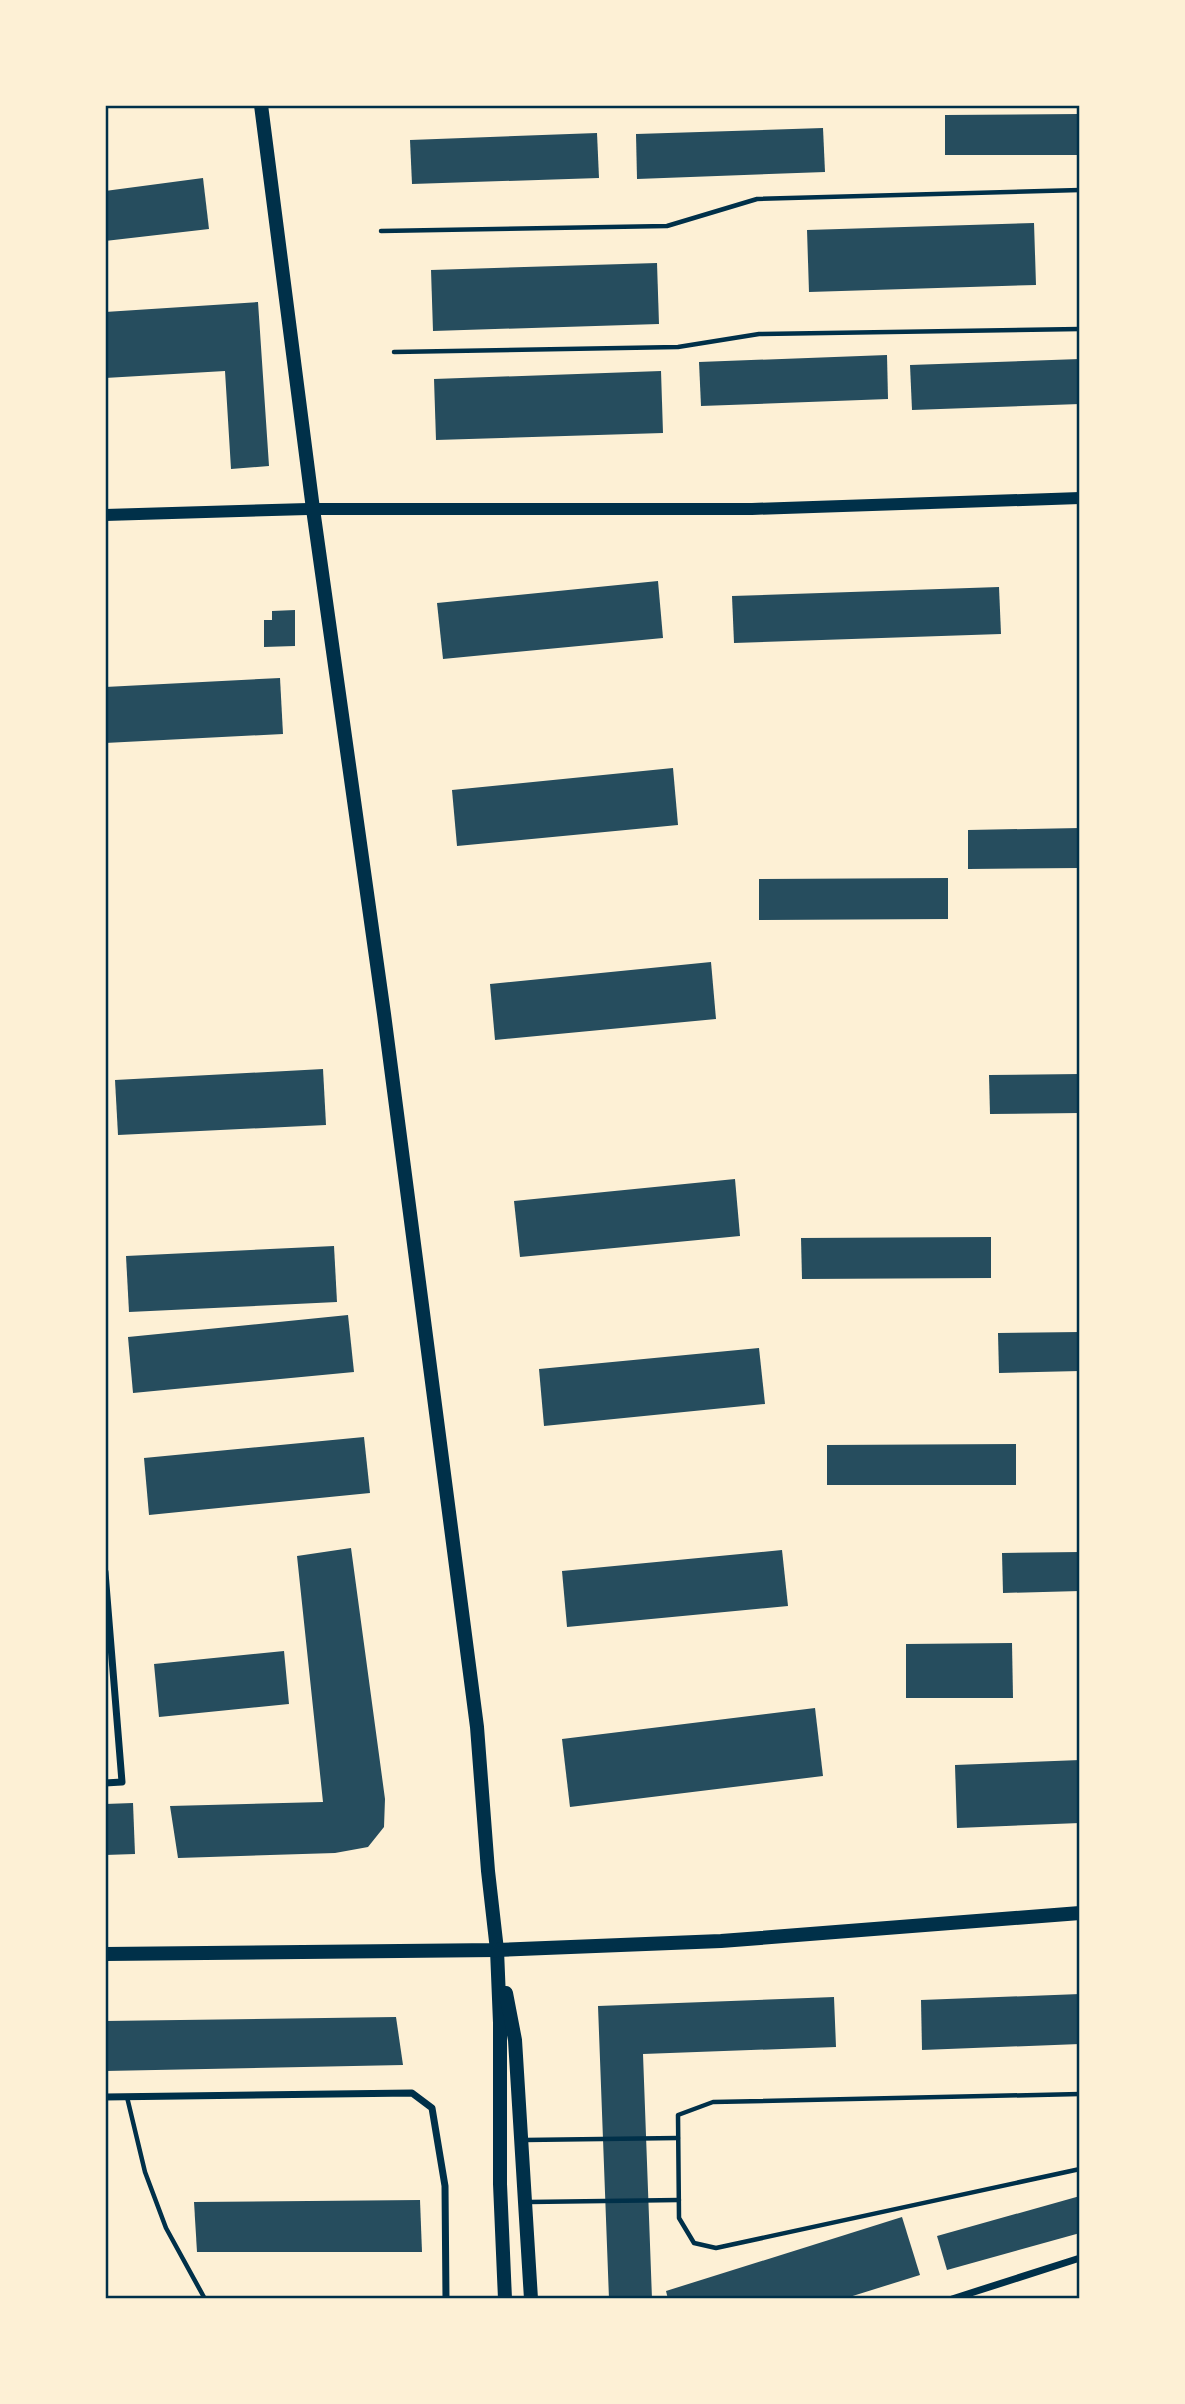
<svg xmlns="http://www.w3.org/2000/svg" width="1185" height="2404" viewBox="0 0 1185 2404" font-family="Roboto,sans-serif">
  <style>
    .building { fill: #264d5e }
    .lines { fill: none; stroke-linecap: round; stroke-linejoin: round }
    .service { stroke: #003049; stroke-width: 4.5 }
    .minor { stroke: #003049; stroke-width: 7 }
    .tertiary { stroke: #003049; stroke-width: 12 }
    .secondary { stroke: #003049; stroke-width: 14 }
    .neatline { fill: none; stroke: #003049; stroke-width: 2.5 }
  </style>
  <rect width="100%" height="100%" fill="#fdf0d5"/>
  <g class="building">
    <polygon points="1080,114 1080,155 945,155 945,115"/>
    <polygon points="823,128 825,172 637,179 636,134"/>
    <polygon points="597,133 599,178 412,184 410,140"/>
    <polygon points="203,178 209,229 105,241 105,191"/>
    <polygon points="1034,223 1036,285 809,292 807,230"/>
    <polygon points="657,263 659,324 433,331 431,270"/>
    <polygon points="258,302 269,466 231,469 225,371 105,378 105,312"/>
    <polygon points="887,355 888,399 701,406 699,362"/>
    <polygon points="1080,359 1080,404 912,410 910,365"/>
    <polygon points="661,371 663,433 436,440 434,379"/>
    <polygon points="658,581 663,638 443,659 437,603"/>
    <polygon points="999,587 1001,634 734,643 732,596"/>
    <polygon points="295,610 295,646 264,647 264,620 272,620 272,611"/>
    <polygon points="280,678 283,734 105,743 105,687"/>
    <polygon points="673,768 678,825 457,846 452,790"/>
    <polygon points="1080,828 1080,868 968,869 968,830"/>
    <polygon points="948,878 948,919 759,920 759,879"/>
    <polygon points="711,962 716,1019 495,1040 490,984"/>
    <polygon points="323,1069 326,1125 118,1135 115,1080"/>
    <polygon points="1080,1074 1080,1113 990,1114 989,1075"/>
    <polygon points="735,1179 740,1236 520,1257 514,1201"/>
    <polygon points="991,1237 991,1278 802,1279 801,1238"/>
    <polygon points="334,1246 337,1302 129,1312 126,1256"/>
    <polygon points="348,1315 354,1372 133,1393 128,1337"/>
    <polygon points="1080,1332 1080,1371 999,1373 998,1333"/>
    <polygon points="759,1348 765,1404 544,1426 539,1369"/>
    <polygon points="364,1437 370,1493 149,1515 144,1458"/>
    <polygon points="1016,1444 1016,1485 827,1485 827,1445"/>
    <polygon points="351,1548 385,1799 384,1827 368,1847 335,1853 178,1858 170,1806 323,1802 297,1556"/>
    <polygon points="782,1550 788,1606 567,1627 562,1571"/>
    <polygon points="1080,1552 1080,1591 1003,1593 1002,1553"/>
    <polygon points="1012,1643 1013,1698 906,1698 906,1644"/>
    <polygon points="284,1651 289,1704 159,1717 154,1664"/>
    <polygon points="815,1708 823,1776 570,1807 562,1739"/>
    <polygon points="1080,1760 1080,1823 957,1828 955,1765"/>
    <polygon points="133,1803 135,1854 105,1855 105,1804"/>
    <polygon points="1080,1994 1080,2044 922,2050 921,2000"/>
    <polygon points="834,1997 836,2047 643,2054 652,2299 609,2299 598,2006"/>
    <polygon points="396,2017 403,2065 105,2071 105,2021"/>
    <polygon points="1080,2196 1080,2233 947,2270 937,2236"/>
    <polygon points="420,2200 422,2252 197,2252 194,2202"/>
    <polygon points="902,2217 920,2275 843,2299 668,2299 666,2291"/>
  </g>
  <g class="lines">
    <g class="service">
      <polyline points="381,231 667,226 757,199 1080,190"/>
      <polyline points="394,352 678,347 759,334 1080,329"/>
      <polyline points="1080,2094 713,2102 678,2115 679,2218 694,2243 716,2248 1080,2169"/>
      <polyline points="127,2097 145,2172 166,2228 205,2299"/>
      <polyline points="525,2140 678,2138"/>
      <polyline points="529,2202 679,2200"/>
    </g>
    <g class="minor">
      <polyline points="105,1572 122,1782 105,1783"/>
      <polyline points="105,2097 412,2093 432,2108 445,2186 446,2299"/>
      <polyline points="952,2299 1080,2258"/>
    </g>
    <polyline class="tertiary" points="105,515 308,509 752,509 1080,498"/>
    <g class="secondary">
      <polyline points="261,105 313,509 384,1014 477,1727 488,1871 497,1950 500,2023 500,2184 505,2299"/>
      <polyline points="105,1954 497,1950 721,1941 1080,1913"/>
      <polyline points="506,1993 515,2040 531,2299"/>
    </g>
  </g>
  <rect width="1185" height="2404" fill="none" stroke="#fdf0d5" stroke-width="214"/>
  <rect x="107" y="107" width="971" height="2190" class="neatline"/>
</svg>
